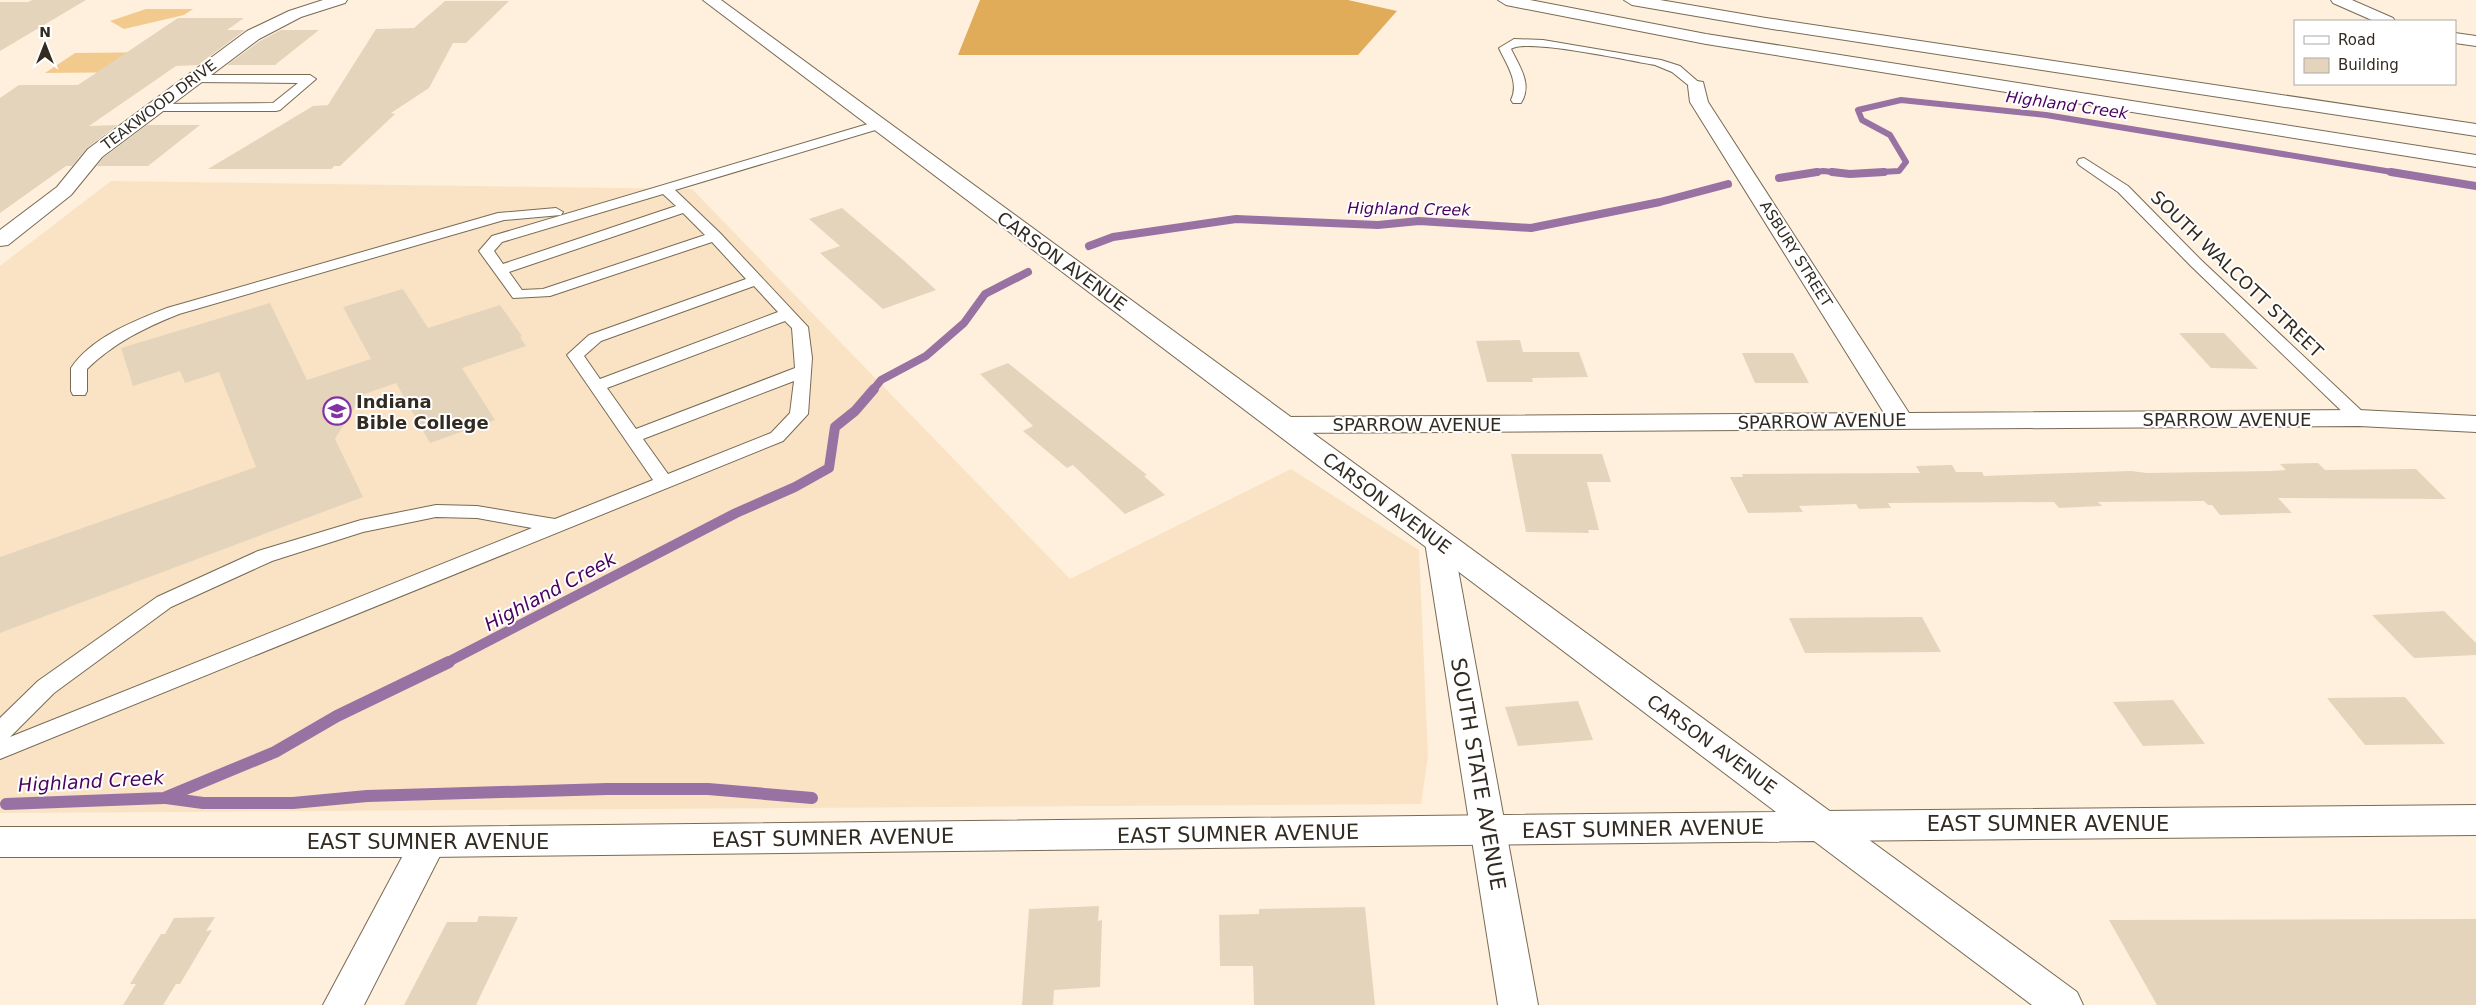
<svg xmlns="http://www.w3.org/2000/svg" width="2476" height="1005" viewBox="0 0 2476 1005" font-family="'DejaVu Sans',sans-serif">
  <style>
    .built { fill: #f9e3c4 }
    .green { fill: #f3ca8e }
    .forest { fill: #e1ac59 }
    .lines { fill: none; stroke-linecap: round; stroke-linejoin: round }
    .stream-far3 { stroke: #9872a3; stroke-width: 6 }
    .stream-far2 { stroke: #9872a3; stroke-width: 8 }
    .stream-far1 { stroke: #9872a3; stroke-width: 10 }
    .stream { stroke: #9872a3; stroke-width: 12 }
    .building { fill: #e5d4bc }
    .lane-casing { stroke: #796a54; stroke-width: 2 }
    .street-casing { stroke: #796a54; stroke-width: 2 }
    .secondary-casing { stroke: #796a54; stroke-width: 2 }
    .highway-casing { stroke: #796a54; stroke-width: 2 }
    .lane { fill: #fff; fill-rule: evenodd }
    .street { fill: #fff; fill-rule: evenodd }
    .secondary { fill: #fff; fill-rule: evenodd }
    .highway { fill: #fff; fill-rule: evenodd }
    .labels { text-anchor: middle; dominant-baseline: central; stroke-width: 4; stroke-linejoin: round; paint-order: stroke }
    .far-street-label { font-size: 15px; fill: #322b22; stroke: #fff }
    .far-water-label { font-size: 16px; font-style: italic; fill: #490260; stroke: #fff }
    .street-label { font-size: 18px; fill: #322b22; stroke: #fff }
    .poi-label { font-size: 18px; font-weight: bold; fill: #322b22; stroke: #fff; text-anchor: start }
    .water-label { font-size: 19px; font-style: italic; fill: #490260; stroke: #fff }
    .near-street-label { font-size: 21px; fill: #322b22; stroke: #fff }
  </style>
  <rect width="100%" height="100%" fill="#fef0dc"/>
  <polygon class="built" points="111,181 692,189 1070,579 1291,469 1419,550 1428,756 1421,804 0,813 0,266"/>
  <g class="green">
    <polygon points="146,9 193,9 184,15 124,29 110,21"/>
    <polygon points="171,52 143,72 45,73 75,53"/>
  </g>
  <polygon class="forest" points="980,0 1348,0 1397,11 1358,55 958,55"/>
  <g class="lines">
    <g class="stream-far3">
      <polyline points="1809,173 1823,171 1843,173"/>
      <polyline points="1863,173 1899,171 1906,162 1890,135 1862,120 1858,110 1901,100 2046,115 2398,173"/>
    </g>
    <g class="stream-far2">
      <polyline points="1832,172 1850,174 1884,172"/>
      <polyline points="2391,172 2476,186"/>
      <polyline points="1779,178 1817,172"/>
      <polyline points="1089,246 1113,237 1236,219 1378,225 1419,221 1531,228 1660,202 1728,184"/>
      <polyline points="873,390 881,380 926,356 964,323 985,294 1028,272"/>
    </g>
    <polyline class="stream-far1" points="446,663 736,513 795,487 829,468 835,427 855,411 874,389"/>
    <g class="stream">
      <polyline points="166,798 203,803 293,803 367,796 607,789 708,789 812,798"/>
      <polyline points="6,804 164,798 275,752 337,716 449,662"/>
    </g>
  </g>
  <g class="building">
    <polygon points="32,0 86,0 0,51 0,2 28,2"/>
    <polygon points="445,1 509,1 466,43 453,43 429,88 391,113 395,114 340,166 334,166 332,169 208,169 313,106 328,105 376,29 414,28"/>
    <polygon points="178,18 244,18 227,30 245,30 198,65 176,66 89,126 117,125 87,148 72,166 66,166 0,213 0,98 19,85 78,85"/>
    <polygon points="281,30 319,30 275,65 227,65 260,41"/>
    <polygon points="147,125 200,125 148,166 97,166 103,158"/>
    <polygon points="842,208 902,259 936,290 883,309 820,253 840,246 809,219"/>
    <polygon points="403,289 428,328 500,305 522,336 520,337 526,346 462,368 495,420 430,443 396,383 362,395 335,439 363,497 0,633 0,557 256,467 219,372 185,383 180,371 133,386 121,348 270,303 307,380 371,359 343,307"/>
    <polygon points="2179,333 2224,333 2258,369 2211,368"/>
    <polygon points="1520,340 1523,352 1579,352 1588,377 1532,378 1533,382 1487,382 1476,341"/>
    <polygon points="1742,353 1793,353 1809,383 1755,383"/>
    <polygon points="1008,363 1147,475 1144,476 1165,495 1125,514 1073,465 1067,468 1023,431 1033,426 980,374"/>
    <polygon points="1511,454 1602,454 1611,482 1587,482 1599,530 1588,530 1589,533 1526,532"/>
    <polygon points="2318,463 2325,470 2416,469 2446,499 2278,498 2292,513 2220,515 2212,505 2208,505 2204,501 2098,502 2102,506 2059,508 2054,502 1888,503 1891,508 1859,509 1856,504 1799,506 1803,512 1748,513 1730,477 1743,477 1742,474 1920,473 1916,466 1952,465 1956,472 1982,472 1984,476 2131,471 2147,473 2271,471 2286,470 2280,464"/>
    <polygon points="2444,611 2476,643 2476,655 2414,658 2372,615"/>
    <polygon points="1922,617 1941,652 1805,653 1789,618"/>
    <polygon points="2405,697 2445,744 2365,745 2327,698"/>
    <polygon points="2173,700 2205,744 2143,746 2113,702"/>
    <polygon points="1578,701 1593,740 1518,746 1505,707"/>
    <polygon points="1099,906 1098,921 1102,920 1100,987 1054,990 1053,1005 1022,1005 1029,909"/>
    <polygon points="1365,907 1375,1005 1254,1005 1253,966 1220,966 1219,915 1259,914 1259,909"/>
    <polygon points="479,916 518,917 476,1005 404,1005 447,922 477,922"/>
    <polygon points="215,917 206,931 212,930 180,984 176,984 163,1005 123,1005 136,984 130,984 161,934 165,934 174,918"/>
    <polygon points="2476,919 2476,1005 2157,1005 2109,920"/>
  </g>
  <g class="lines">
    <g class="lane-casing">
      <g id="lane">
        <path d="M 1514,39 L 1543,40 L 1661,60 L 1680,66 L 1703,86 L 1697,90 L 1693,89 L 1672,72 L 1655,65 C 1630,61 1527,38 1511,49 C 1519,66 1533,84 1521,103 L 1513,103 L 1511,100 C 1520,82 1506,64 1499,48 Z"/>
        <polygon points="194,75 310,75 316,79 280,110 276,111 152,111 150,108 152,105 156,104 273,103 298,83 190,82 188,79 190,76"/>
        <path d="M 878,121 L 882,122 L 884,125 L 882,128 L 675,190 L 720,233 L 808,327 L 812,358 L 808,414 L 783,441 L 0,759 L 0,718 L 38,681 L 157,597 L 258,551 L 361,520 L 436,505 L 477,506 L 555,519 L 653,480 L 567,355 L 589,335 L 746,279 L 712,242 L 550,296 L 513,298 L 479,251 L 492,236 ZM 663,194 L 676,206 L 503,264 L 494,251 L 502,242 ZM 683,213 L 705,235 L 543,289 L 522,290 L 509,272 ZM 754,286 L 778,312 L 600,379 L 584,356 L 601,341 ZM 785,321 L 792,328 L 795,368 L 636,429 L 607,388 ZM 794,381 L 790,413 L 771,433 L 668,474 L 643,439 ZM 436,517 L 477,518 L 532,528 L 10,737 L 54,693 L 171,607 L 272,561 L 363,532 Z"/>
        <polygon points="2084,158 2128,186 2201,260 2365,414 2368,418 2365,422 2353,422 2191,266 2118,192 2079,165 2077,162 2079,159"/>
        <path d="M 556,208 L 563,212 L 561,215 L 504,220 L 179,314 C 144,328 114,343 87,369 L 87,391 L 85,395 L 73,395 L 71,391 L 71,368 C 92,337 134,321 167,308 L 498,213 Z"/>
      </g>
    </g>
    <g class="street-casing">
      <g id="street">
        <polygon points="323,0 347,0 345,3 301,17 259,39 102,157 71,195 8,245 0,246 0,230 57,187 88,149 247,31 289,11"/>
        <polygon points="2331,0 2352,0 2393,18 2395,21 2374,21 2333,3"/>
        <polygon points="2455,33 2476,36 2476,46 2455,43"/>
        <polygon points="1697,81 1703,82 1708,102 1909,413 2359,410 2476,416 2476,432 2359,426 1285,433 1276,431 1272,425 1276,419 1285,417 1884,413 1690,102 1688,86 1691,82"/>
        <polygon points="1439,532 1449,535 1453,542 1538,1005 1498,1005 1425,542 1429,535"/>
        <polygon points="2476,805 2476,835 1823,841 1811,836 1805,826 1811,816 1823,811"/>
        <polygon points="429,827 442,831 447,842 364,1005 323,1005 416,831"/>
      </g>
    </g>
    <g class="secondary-casing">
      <polygon id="secondary" points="703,0 721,0 2077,992 2083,1005 2032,1005 1814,841 429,857 0,857 0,827 429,827 1776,812"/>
    </g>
    <g class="highway-casing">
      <g id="highway">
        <polygon points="1498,0 1530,0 1706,34 2476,155 2476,167 1706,44 1506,5"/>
        <polygon points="1624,0 1660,0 1766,18 2476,124 2476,136 1766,28 1632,5"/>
      </g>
    </g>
    <use href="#lane" class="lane"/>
    <use href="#street" class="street"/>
    <use href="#secondary" class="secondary"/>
    <use href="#highway" class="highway"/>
  </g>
  <defs>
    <g id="university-ring" transform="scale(1.4375)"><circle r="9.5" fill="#fff" stroke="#8232a2" stroke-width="1.5"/><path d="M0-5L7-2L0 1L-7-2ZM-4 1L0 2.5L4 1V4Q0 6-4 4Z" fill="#8232a2"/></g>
  </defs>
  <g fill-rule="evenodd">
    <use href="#university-ring" x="337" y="411"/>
  </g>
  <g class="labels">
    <g class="far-street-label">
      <text transform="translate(159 105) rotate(-37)">TEAKWOOD DRIVE</text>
      <text transform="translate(1796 254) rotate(58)">ASBURY STREET</text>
    </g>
    <g class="far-water-label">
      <text transform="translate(2067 105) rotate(8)">Highland Creek</text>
      <text transform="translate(1409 209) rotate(1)">Highland Creek</text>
    </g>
    <g class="street-label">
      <text transform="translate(1062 261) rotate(36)">CARSON AVENUE</text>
      <text transform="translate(2237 274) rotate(44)">SOUTH WALCOTT STREET</text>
      <text x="2227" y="419">SPARROW AVENUE</text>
      <text transform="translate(1822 421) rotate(-1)">SPARROW AVENUE</text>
      <text x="1417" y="424">SPARROW AVENUE</text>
      <text transform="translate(1387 503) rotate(37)">CARSON AVENUE</text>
      <text transform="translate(1712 744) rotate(36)">CARSON AVENUE</text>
    </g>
    <g class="poi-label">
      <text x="356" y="401">Indiana<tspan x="356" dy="21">Bible College</tspan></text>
    </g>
    <g class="water-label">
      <text transform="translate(550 591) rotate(-28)">Highland Creek</text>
      <text transform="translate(91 781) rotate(-3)">Highland Creek</text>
    </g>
    <g class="near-street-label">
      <text transform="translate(1478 774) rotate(80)">SOUTH STATE AVENUE</text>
      <text x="2048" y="824">EAST SUMNER AVENUE</text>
      <text transform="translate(1643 829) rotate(-1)">EAST SUMNER AVENUE</text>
      <text transform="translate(1238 834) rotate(-1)">EAST SUMNER AVENUE</text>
      <text transform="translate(833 838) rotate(-1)">EAST SUMNER AVENUE</text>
      <text x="428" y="842">EAST SUMNER AVENUE</text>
    </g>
  </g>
  <rect x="2294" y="20" width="162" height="65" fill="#ffffff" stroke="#adaaa7"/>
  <rect x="2304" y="36" width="25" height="8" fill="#ffffff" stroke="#adaaa7"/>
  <text x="2338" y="45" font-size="15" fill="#322b22">Road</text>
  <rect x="2304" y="58" width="25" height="15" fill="#e5d4bc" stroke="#adaaa7"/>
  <text x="2338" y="70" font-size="15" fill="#322b22">Building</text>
  <g transform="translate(45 45)" stroke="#ffffff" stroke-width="4" paint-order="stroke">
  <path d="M0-4L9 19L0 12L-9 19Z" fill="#322b22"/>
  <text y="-8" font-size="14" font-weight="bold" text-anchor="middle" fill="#322b22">N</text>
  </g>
</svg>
